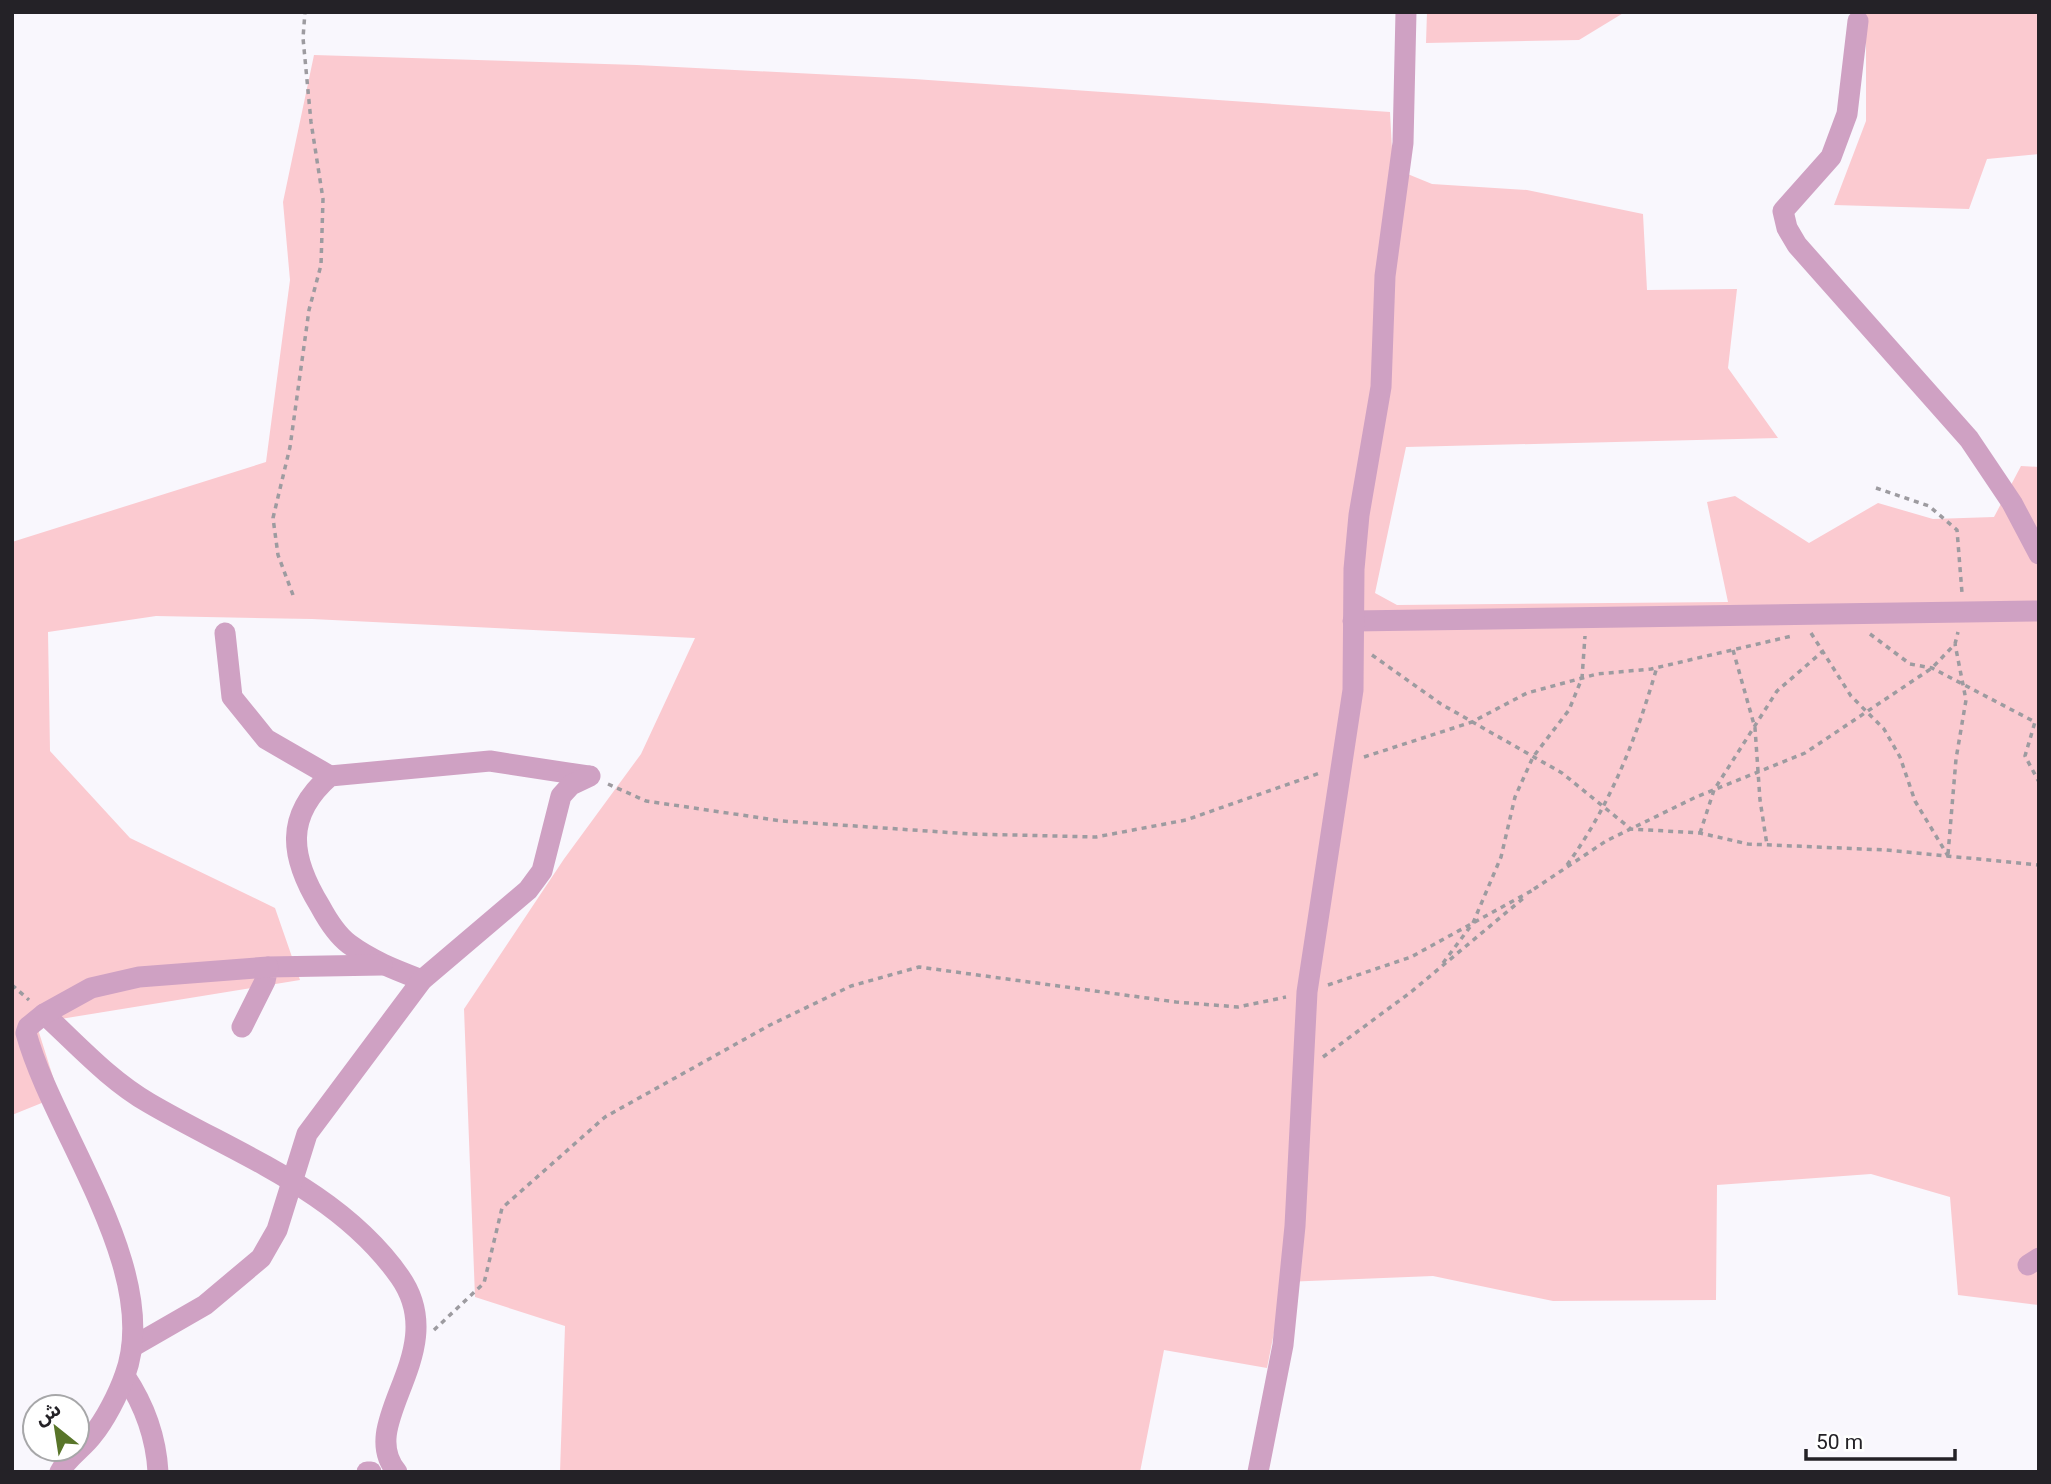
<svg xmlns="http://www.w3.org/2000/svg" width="2051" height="1484" viewBox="0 0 2051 1484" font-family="Roboto,'Noto Sans Arabic',sans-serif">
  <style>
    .green { fill: #fbcad0 }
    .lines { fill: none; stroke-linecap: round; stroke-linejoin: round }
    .path { stroke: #9d9ba0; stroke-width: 3.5; stroke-dasharray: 5 5; stroke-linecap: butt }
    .minor { stroke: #cfa1c3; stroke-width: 21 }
  </style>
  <rect width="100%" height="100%" fill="#f9f7fd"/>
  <g class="green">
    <polygon points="1427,12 1625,12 1579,40 1426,43"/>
    <polygon points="1866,12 2039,12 2039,154 1987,159 1969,209 1834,205 1866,121"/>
    <polygon points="314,55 637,65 914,79 1390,112 1393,168 1432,184 1527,190 1643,214 1647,290 1737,289 1728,368 1778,438 1406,447 1375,593 1397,605 1728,602 1707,502 1735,496 1809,543 1878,503 1933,519 1994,517 2021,466 2039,467 2039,1305 1958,1295 1950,1197 1871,1174 1717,1185 1716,1300 1553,1301 1433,1276 1284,1282 1267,1368 1164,1350 1140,1472 560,1472 565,1326 475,1297 464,1009 564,859 641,754 695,638 312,619 156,616 48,632 50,751 130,838 275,908 300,980 36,1023 59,1096 12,1115 12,542 266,462 290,280 283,202"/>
  </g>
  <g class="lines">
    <g class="path">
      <polyline points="1876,488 1929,506 1957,530 1962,593"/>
      <polyline points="293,595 278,555 273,518 290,447 309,310 321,265 323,199 311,122 303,38 305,12"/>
      <polyline points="1811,633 1851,696 1884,729 1900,757 1915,801 1948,856"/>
      <polyline points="1870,634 1910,664 1932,668 2035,722 2025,756 2039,782"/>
      <polyline points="1733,650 1755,728 1760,800 1767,845"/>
      <polyline points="1372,655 1441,704 1562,773 1631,829 1700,833 1748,844 1886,850 2039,865"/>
      <polyline points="1364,757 1472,722 1527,693 1597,674 1651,669 1792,636"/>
      <polyline points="608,784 646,801 782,821 971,834 1096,837 1186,820 1320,773"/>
      <polyline points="1700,833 1714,790 1777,691 1822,652"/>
      <polyline points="1948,854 1956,759 1966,700 1955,644"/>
      <path d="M 1567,865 C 1611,804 1636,739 1657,667"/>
      <polyline points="1534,889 1606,841 1696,797 1805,753 1932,668 1955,644 1958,632"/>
      <polyline points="1443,963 1473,923 1501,857 1515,797 1533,757 1569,710 1582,678 1585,636"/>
      <polyline points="12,985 29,1000"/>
      <polyline points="1328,985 1411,957 1533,890"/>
      <polyline points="1323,1057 1411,992 1526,896"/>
      <polyline points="434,1330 484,1283 502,1208 605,1117 770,1025 851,986 919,967 1176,1002 1238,1007 1286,997"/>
    </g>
    <g class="minor">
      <polyline points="1858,21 1847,114 1831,157 1783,211 1787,228 1797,245 1969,439 2012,503 2039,554"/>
      <polyline points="1353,621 2039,611"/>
      <polyline points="225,633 232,697 266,739 330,776"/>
      <path d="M 422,980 C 396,970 372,961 349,944 C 337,935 327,919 320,906 C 290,857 284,816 330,776 L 490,761 L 588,776"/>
      <path d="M 44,1014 C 77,1044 109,1080 149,1103 C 236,1154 339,1190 400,1277 C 453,1353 354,1422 397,1472"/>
      <polyline points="242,1027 265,981 268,967 382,965"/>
      <polyline points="2028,1265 2039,1258"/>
      <polyline points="132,1347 205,1305 261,1258 277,1230 307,1134 422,980 528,890 542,871 561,796 571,785 590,776"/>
      <path d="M 125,1376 C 145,1406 156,1436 158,1472"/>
      <path d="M 60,1472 C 66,1459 83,1448 92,1436 C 105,1420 118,1395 125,1375 C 163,1272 53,1132 26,1033 L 28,1027 L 44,1014 L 91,988 L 139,977 L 268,967"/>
      <polyline points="367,1472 371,1472"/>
      <polyline points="1258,1472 1283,1345 1295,1226 1307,992 1353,690 1354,569 1359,515 1381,387 1385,276 1403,143 1406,12"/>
    </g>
  </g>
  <rect width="2051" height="1484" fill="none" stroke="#242227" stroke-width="28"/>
  <g transform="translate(56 1428) rotate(330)"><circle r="33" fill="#ffffff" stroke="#a7a7a9" stroke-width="2"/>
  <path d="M0-5L12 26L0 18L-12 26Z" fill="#587529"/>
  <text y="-10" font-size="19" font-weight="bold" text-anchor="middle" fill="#242227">ش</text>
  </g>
  <path d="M1806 1449v10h149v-10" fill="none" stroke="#242227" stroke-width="3.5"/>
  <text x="1816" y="1449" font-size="21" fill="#242227" stroke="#ffffff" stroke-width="5" paint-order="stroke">50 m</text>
</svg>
